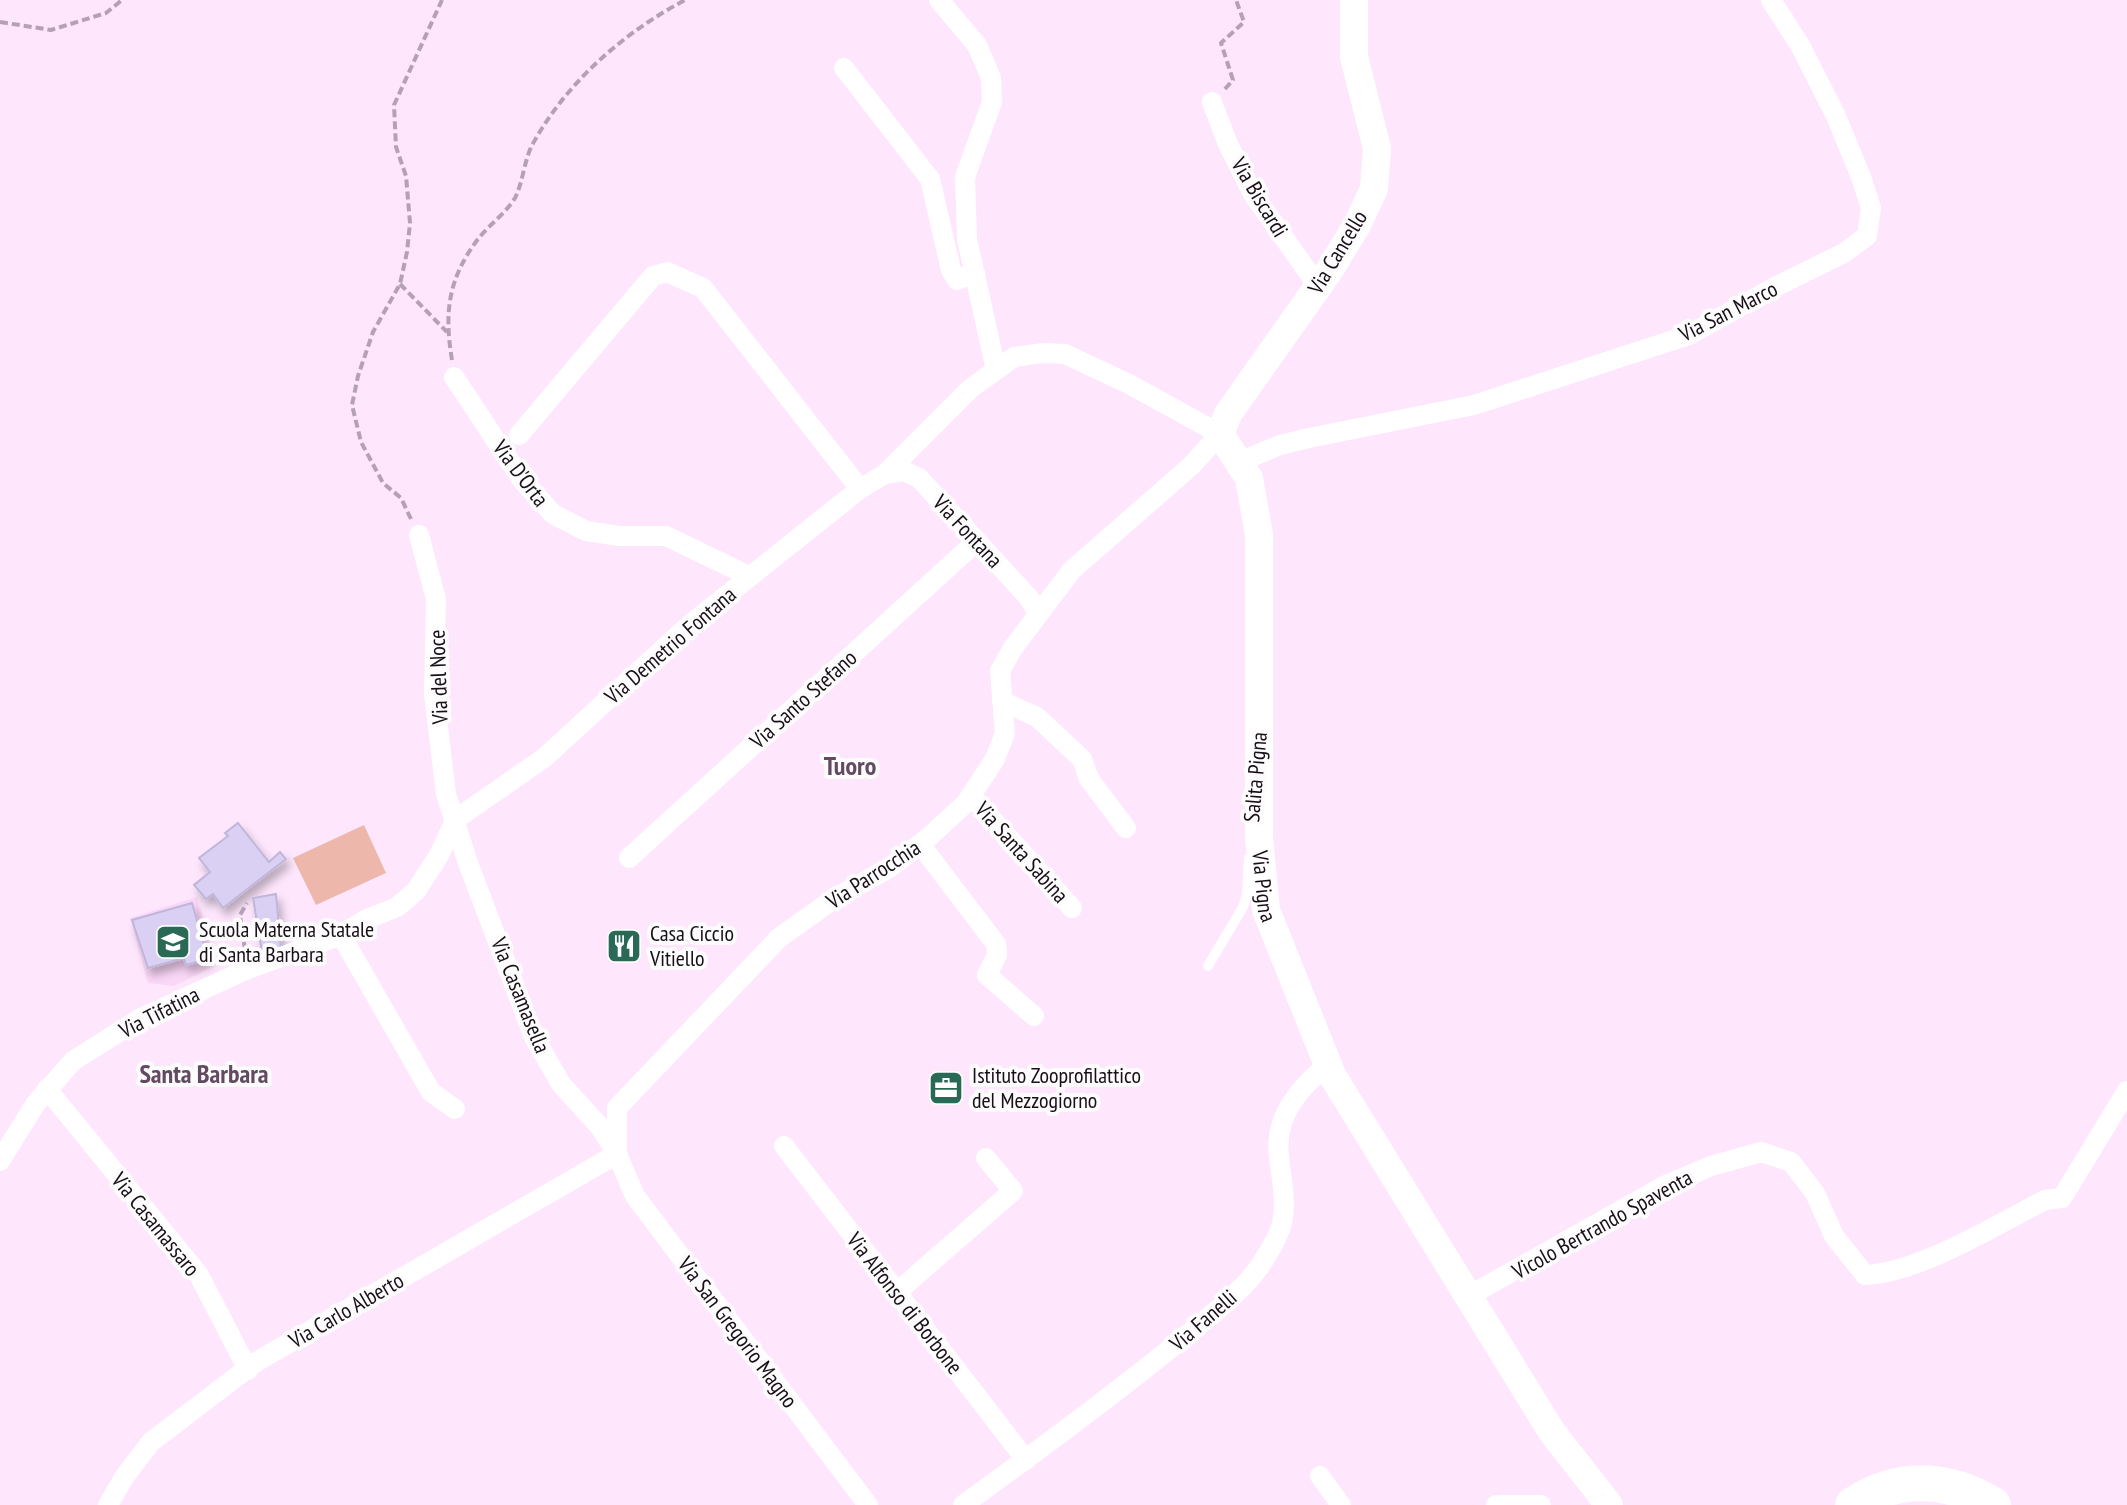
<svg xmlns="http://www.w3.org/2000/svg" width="2127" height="1505" viewBox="0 0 2127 1505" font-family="'PT Sans Narrow',sans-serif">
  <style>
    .built { fill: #fad6f7 }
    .green { fill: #eeb7ac }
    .building { fill: #d9d0f3; stroke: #bfb6d9; stroke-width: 2; filter: url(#shadow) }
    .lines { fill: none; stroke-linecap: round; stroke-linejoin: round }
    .path { stroke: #b4a1b3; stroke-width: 4; stroke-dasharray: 8 4; stroke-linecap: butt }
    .lane { stroke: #fff; stroke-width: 10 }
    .street { stroke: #fff; stroke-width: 20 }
    .secondary { stroke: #fff; stroke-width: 28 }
    .highway { stroke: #fff; stroke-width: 36 }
    .labels { text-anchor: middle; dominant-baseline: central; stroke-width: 8; stroke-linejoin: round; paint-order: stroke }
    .street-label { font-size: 22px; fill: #180e17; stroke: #fcfcfc }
    .poi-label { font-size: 22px; fill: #180e17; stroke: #fcfcfc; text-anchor: start }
    .quarter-label { font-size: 26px; font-weight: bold; fill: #634a62; stroke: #fcfcfc }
  </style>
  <defs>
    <filter id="shadow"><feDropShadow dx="4" dy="7" stdDeviation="4" flood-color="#0004"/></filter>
  </defs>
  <rect width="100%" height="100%" fill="#fee6fd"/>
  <polygon class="built" points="197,897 216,965 174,986 148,983 130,918"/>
  <polygon class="green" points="364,825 386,873 316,905 293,858"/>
  <g class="building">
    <polygon points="238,823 269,862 280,852 286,859 223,908 213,894 206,899 194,885 210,872 199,858 228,836 225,833"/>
    <polygon points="276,894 281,949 262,952 253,898"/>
    <polygon points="192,903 208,959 186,965 184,958 148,968 132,920"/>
  </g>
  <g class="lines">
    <g class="path">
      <polyline points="0,22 51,30 106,13 122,0"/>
      <polyline points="1225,89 1233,80 1221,43 1244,22 1236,0"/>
      <polyline points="400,284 447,332"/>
      <path d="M 452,360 C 444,312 448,279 478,239 C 489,225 506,213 515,198 C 524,180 524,157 535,140 C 569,80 625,32 685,0"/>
      <polyline points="411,519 401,498 383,483 361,442 352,405 358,376 373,332 400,284 407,252 410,223 406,176 396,147 394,105 442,0"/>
      <polyline points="245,950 240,915 247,903"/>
    </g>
    <polyline class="lane" points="1208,966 1243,907 1247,895 1249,858"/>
    <g class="street">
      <polyline points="939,0 977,45 991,78 992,102 965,177 967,239 996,370"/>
      <polyline points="844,68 930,179 951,270 957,280 975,273"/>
      <polyline points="1212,102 1227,142 1253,194 1318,286"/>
      <polyline points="454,377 522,480 553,514 586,531 619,536 666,536 749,576"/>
      <polyline points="519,435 653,276 667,272 703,288 860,489"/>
      <polyline points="1239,462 1280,445 1309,438 1474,405 1689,335 1775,287 1844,253 1867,236 1871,208 1861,177 1836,116 1801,47 1771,0"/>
      <polyline points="885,474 904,471 919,478 1029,598 1038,613"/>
      <polyline points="419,535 436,599 434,694 446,794 468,863 534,1037 561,1084 600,1127 617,1154 635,1196 868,1505"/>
      <polyline points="1002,701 1037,717 1082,759 1089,779 1126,828"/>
      <polyline points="971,796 1072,908"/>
      <polyline points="456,819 544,758 688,626 860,489 885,474 970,389 1014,357 1043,353 1065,354 1129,384 1220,434 1191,466 1072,570 1013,648 1000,671 1005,733 995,759 966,803 929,837 889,868 835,898 779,938 617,1108 617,1154"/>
      <polyline points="920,844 996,944 997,955 987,975 1034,1016"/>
      <polyline points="629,858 977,541"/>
      <polyline points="341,935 431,1092 455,1109"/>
      <polyline points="47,1089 199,1275 248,1370"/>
      <polyline points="784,1146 1026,1460"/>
      <polyline points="0,1161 36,1103 73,1061 141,1018 248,969 341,935 367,919 397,907 416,891 439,855 456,819"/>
      <polyline points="897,1292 1013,1191 986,1158"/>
      <path d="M 1467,1297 L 1664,1186 L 1711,1166 L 1761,1152 L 1791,1162 L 1815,1193 L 1834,1236 L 1865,1275 C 1919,1273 1996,1225 2045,1200 L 2062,1198 L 2127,1091"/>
      <polyline points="1320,1476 1341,1505"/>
      <polyline points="108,1505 125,1476 151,1442 256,1362 617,1154"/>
      <path d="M 963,1505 C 1035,1453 1107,1400 1176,1344 C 1204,1320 1239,1296 1260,1266 C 1269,1252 1278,1238 1282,1223 C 1287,1201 1281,1178 1279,1156 C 1274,1118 1299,1087 1328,1065"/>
      <polyline points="1496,1505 1541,1505"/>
    </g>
    <path class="secondary" id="s1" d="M 1354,0 L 1354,57 L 1377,148 L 1374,189 L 1357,225 L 1329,271 L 1228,414 L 1220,434 L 1249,478 L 1259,535 L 1259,837 L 1266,910 L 1332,1075 L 1552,1432 L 1609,1505"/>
    <path class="highway" d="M 1853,1505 C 1898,1475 1947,1477 1993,1505"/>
  </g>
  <defs>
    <g id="school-square" transform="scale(1.8)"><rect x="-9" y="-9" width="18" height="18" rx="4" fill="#2a6956" stroke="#fcfcfc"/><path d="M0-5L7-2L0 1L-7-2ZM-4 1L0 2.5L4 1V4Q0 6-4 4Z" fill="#fff"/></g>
    <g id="restaurant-square" transform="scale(1.8)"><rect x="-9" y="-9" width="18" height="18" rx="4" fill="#2a6956" stroke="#fcfcfc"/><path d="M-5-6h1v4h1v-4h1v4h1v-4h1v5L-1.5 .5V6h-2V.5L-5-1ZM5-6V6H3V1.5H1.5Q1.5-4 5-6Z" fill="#fff"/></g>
    <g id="office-square" transform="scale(1.8)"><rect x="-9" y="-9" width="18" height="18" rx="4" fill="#2a6956" stroke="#fcfcfc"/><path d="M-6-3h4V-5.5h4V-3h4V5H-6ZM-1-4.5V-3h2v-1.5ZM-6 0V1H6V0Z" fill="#fff"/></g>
  </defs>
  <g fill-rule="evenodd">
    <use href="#school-square" x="173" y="942"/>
    <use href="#restaurant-square" x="624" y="946"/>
    <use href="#office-square" x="946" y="1088"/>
  </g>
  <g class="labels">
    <g class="street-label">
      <text transform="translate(1260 197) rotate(59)">Via Biscardi</text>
      <text transform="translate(1337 252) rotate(-59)">Via Cancello</text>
      <text transform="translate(1728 311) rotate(-27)">Via San Marco</text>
      <text transform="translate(521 473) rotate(53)">Via D'Orta</text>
      <text transform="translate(968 531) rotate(47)">Via Fontana</text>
      <text transform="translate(670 645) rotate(-41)">Via Demetrio Fontana</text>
      <text transform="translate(438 677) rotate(-92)">Via del Noce</text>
      <text transform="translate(803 699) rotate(-42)">Via Santo Stefano</text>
      <text transform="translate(1255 777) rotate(-85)">Salita Pigna</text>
      <text transform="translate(1022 852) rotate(48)">Via Santa Sabina</text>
      <text transform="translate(873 874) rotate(-33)">Via Parrocchia</text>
      <text stroke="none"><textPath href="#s1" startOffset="944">Via Pigna</textPath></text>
      <text transform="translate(521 995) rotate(68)">Via Casamasella</text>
      <text transform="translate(159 1012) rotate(-27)">Via Tifatina</text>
      <text transform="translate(156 1224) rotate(51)">Via Casamassaro</text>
      <text transform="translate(1602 1224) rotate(-29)">Vicolo Bertrando Spaventa</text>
      <text transform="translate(905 1303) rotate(52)">Via Alfonso di Borbone</text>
      <text transform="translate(346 1310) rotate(-30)">Via Carlo Alberto</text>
      <text transform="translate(1203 1320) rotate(-41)">Via Fanelli</text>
      <text transform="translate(738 1332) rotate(53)">Via San Gregorio Magno</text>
    </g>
    <g class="poi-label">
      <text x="199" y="929">Scuola Materna Statale<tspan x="199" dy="25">di Santa Barbara</tspan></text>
      <text x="650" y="933">Casa Ciccio<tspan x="650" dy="25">Vitiello</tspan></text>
      <text x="972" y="1075">Istituto Zooprofilattico<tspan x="972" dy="25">del Mezzogiorno</tspan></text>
    </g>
    <g class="quarter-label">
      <text x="850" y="765">Tuoro</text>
      <text x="204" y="1073">Santa Barbara</text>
    </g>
  </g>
</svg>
